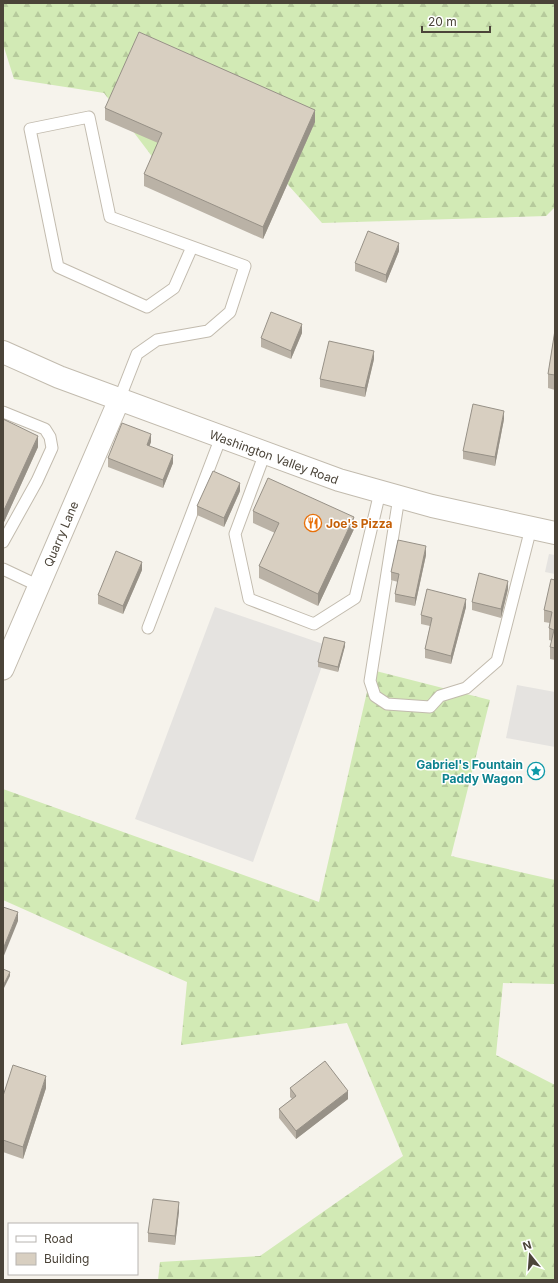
<svg xmlns="http://www.w3.org/2000/svg" width="558" height="1283" viewBox="0 0 558 1283" font-family="Inter,sans-serif">
  <style>
    .forest { fill: url(#forest-firs) }
    .parking { fill: #e5e3e0 }
    .lines { fill: none; stroke-linecap: round; stroke-linejoin: round }
    .service-casing { stroke: #c2bbae; stroke-width: 13 }
    .minor-casing { stroke: #c2bbae; stroke-width: 23 }
    .tertiary-casing { stroke: #c2bbae; stroke-width: 24 }
    .service { stroke: #fff; stroke-width: 11 }
    .minor { stroke: #fff; stroke-width: 21 }
    .tertiary { stroke: #fff; stroke-width: 22 }
    .wall { fill: #bab2a6 }
    .shaded-wall { fill: #979187 }
    .building { fill: #d8cfc1; stroke: #979187 }
    .labels { text-anchor: middle; dominant-baseline: central; stroke-width: 3; stroke-linejoin: round; paint-order: stroke }
    .street-label { font-size: 12px; fill: #4b4439; stroke: #fff }
    .food-label { font-size: 12px; font-weight: bold; fill: #c56008; stroke: #fff; text-anchor: start }
    .culture-label { font-size: 12px; font-weight: bold; fill: #0d838f; stroke: #fff; text-anchor: end }
  </style>
  <defs>
    <pattern id="forest-firs" width="22" height="20" patternUnits="userSpaceOnUse"><rect width="22" height="20" fill="#d2eab5"/><path d="M5 1l3.5 6h-7zM16 11l3.5 6h-7z" fill="#b6ca9c"/></pattern>
  </defs>
  <rect width="100%" height="100%" fill="#f6f3ec"/>
  <g class="forest">
    <polygon points="3,3 555,3 555,207 546,216 322,223 227,116 157,163 104,93 14,79 3,44"/>
    <polygon points="372,670 490,700 451,856 555,880 555,984 503,983 496,1055 555,1085 555,1280 158,1280 160,1262 260,1256 403,1156 347,1023 181,1045 187,982 3,900 3,789 319,902"/>
  </g>
  <g class="parking">
    <polygon points="549,554 555,555 555,574 545,572"/>
    <polygon points="215,607 329,646 253,862 135,819"/>
    <polygon points="517,685 555,692 555,747 506,738"/>
  </g>
  <g class="lines">
    <g class="service-casing">
      <g id="service">
        <polyline points="119,400 137,354 157,340 208,331 230,312 245,266 110,217 89,117 30,129 58,267 147,307 174,288 192,247"/>
        <polyline points="3,412 45,429 50,437 52,448 37,481 3,542"/>
        <polyline points="265,453 235,534 249,599 314,624 355,598 380,492"/>
        <polyline points="399,497 370,681 375,696 387,704 430,707 440,696 466,688 497,661 531,528"/>
        <polyline points="3,569 39,586"/>
        <polyline points="148,628 221,437"/>
      </g>
    </g>
    <g class="minor-casing">
      <polyline id="minor" points="3,669 119,400"/>
    </g>
    <g class="tertiary-casing">
      <polyline id="tertiary" points="3,352 59,377 339,480 432,506 555,533"/>
    </g>
    <use href="#service" class="service"/>
    <use href="#minor" class="minor"/>
    <use href="#tertiary" class="tertiary"/>
  </g>
  <g class="wall">
    <polygon points="105,108 315,122 263,239 144,186 144,174 158,143 105,120"/>
    <polygon points="399,251 386,283 355,271 355,263"/>
    <polygon points="555,330 555,390 548,388 548,374"/>
    <polygon points="302,333 291,359 261,347 261,338"/>
    <polygon points="374,359 365,397 320,387 320,379"/>
    <polygon points="3,419 38,447 4,522 3,521"/>
    <polygon points="504,419 495,466 463,459 463,451"/>
    <polygon points="151,442 149,446 173,463 163,488 108,467 108,458"/>
    <polygon points="240,491 224,527 197,515 197,506"/>
    <polygon points="253,511 354,529 318,606 259,578 259,566 275,533 253,523"/>
    <polygon points="426,555 415,606 395,602 395,594 398,582 391,580 391,572"/>
    <polygon points="142,570 123,614 98,604 98,595"/>
    <polygon points="555,580 555,660 550,659 550,647 552,641 549,640 549,628 550,623 544,622 544,610"/>
    <polygon points="508,589 501,618 472,610 472,602"/>
    <polygon points="466,607 451,664 425,658 425,649 430,626 421,624 421,615"/>
    <polygon points="345,646 338,672 318,667 318,662"/>
    <polygon points="46,1088 23,1159 3,1152 3,1096"/>
    <polygon points="290,1088 348,1099 296,1139 279,1118 279,1109 292,1099 290,1097"/>
    <polygon points="179,1211 175,1245 148,1242 148,1233"/>
  </g>
  <g class="shaded-wall">
    <polygon points="315,110 315,122 263,239 263,227"/>
    <polygon points="399,243 399,251 386,283 386,275"/>
    <polygon points="302,324 302,333 291,359 291,351"/>
    <polygon points="374,351 374,359 365,397 365,388"/>
    <polygon points="504,411 504,419 495,466 495,457"/>
    <polygon points="151,434 151,442 147,453 147,445"/>
    <polygon points="38,436 38,447 4,522 4,510"/>
    <polygon points="173,455 173,463 163,488 163,480"/>
    <polygon points="240,483 240,491 224,527 224,518"/>
    <polygon points="354,517 354,529 318,606 318,594"/>
    <polygon points="426,546 426,555 415,606 415,598"/>
    <polygon points="142,562 142,570 123,614 123,606"/>
    <polygon points="508,581 508,589 501,618 501,609"/>
    <polygon points="466,599 466,607 451,664 451,656"/>
    <polygon points="345,642 345,646 338,672 338,667"/>
    <polygon points="18,912 18,921 3,958 3,949"/>
    <polygon points="10,972 10,976 3,990 3,986"/>
    <polygon points="46,1076 46,1088 23,1159 23,1147"/>
    <polygon points="348,1091 348,1099 296,1139 296,1131"/>
    <polygon points="179,1202 179,1211 175,1245 175,1236"/>
  </g>
  <g class="building">
    <polygon points="139,32 315,110 263,227 144,174 162,133 105,108"/>
    <polygon points="368,231 399,243 386,275 355,263"/>
    <polygon points="271,312 302,324 291,351 261,338"/>
    <polygon points="555,330 555,375 548,374"/>
    <polygon points="329,341 374,351 365,388 320,379"/>
    <polygon points="473,404 504,411 495,457 463,451"/>
    <polygon points="3,419 38,436 4,510 3,509"/>
    <polygon points="122,423 151,434 147,445 173,455 163,480 108,458"/>
    <polygon points="213,471 240,483 224,518 197,506"/>
    <polygon points="268,478 354,517 318,594 259,566 279,523 253,511"/>
    <polygon points="398,540 426,546 415,598 395,594 399,574 391,572"/>
    <polygon points="116,551 142,562 123,606 98,595"/>
    <polygon points="479,573 508,581 501,609 472,602"/>
    <polygon points="551,579 555,580 555,648 550,647 554,630 549,628 552,612 544,610"/>
    <polygon points="427,589 466,599 451,656 425,649 432,618 421,615"/>
    <polygon points="324,637 345,642 338,667 318,662"/>
    <polygon points="3,907 18,912 3,949"/>
    <polygon points="3,969 10,972 3,986"/>
    <polygon points="325,1061 348,1091 296,1131 279,1109 296,1096 290,1088"/>
    <polygon points="13,1065 46,1076 23,1147 3,1140 3,1096"/>
    <polygon points="153,1199 179,1202 175,1236 148,1233"/>
  </g>
  <defs>
    <g id="restaurant-ring" transform="scale(0.9)"><circle r="9.5" fill="#fff" stroke="#e8710a" stroke-width="1.5"/><path d="M-5-6h1v4h1v-4h1v4h1v-4h1v5L-1.5 .5V6h-2V.5L-5-1ZM5-6V6H3V1.5H1.5Q1.5-4 5-6Z" fill="#e8710a"/></g>
    <g id="sight-ring" transform="scale(0.9)"><circle r="9.5" fill="#fff" stroke="#0f9aa8" stroke-width="1.5"/><path d="M0-6L1.8-2.2L6-1.7L2.9 1.2L3.7 5.4L0 3.3L-3.7 5.4L-2.9 1.2L-6-1.7L-1.8-2.2Z" fill="#0f9aa8"/></g>
  </defs>
  <g fill-rule="evenodd">
    <use href="#restaurant-ring" x="313" y="523"/>
    <use href="#sight-ring" x="536" y="771"/>
  </g>
  <g class="labels">
    <g class="street-label">
      <text transform="translate(274 457) rotate(20)">Washington Valley Road</text>
      <text transform="translate(61 534) rotate(-67)">Quarry Lane</text>
    </g>
    <g class="food-label">
      <text x="326" y="523">Joe's Pizza</text>
    </g>
    <g class="culture-label">
      <text x="523" y="764">Gabriel's Fountain<tspan x="523" dy="14">Paddy Wagon</tspan></text>
    </g>
  </g>
  <rect width="558" height="1283" fill="none" stroke="#4b4439" stroke-width="8"/>
  <rect x="8" y="1223" width="130" height="52" fill="#ffffff" stroke="#b7b4b0"/>
  <rect x="16" y="1236" width="20" height="6" fill="#ffffff" stroke="#b7b4b0"/>
  <text x="44" y="1243" font-size="12" fill="#4b4439">Road</text>
  <rect x="16" y="1253" width="20" height="12" fill="#d8cfc1" stroke="#b7b4b0"/>
  <text x="44" y="1263" font-size="12" fill="#4b4439">Building</text>
  <g transform="translate(530 1255) rotate(343)" stroke="#ffffff" stroke-width="3" paint-order="stroke">
  <path d="M0-3L7 15L0 10L-7 15Z" fill="#4b4439"/>
  <text y="-6" font-size="11" font-weight="bold" text-anchor="middle" fill="#4b4439">N</text>
  </g>
  <path d="M422 26v6h68v-6" fill="none" stroke="#4b4439" stroke-width="2"/>
  <text x="428" y="26" font-size="12" fill="#4b4439" stroke="#ffffff" stroke-width="3" paint-order="stroke">20 m</text>
</svg>
